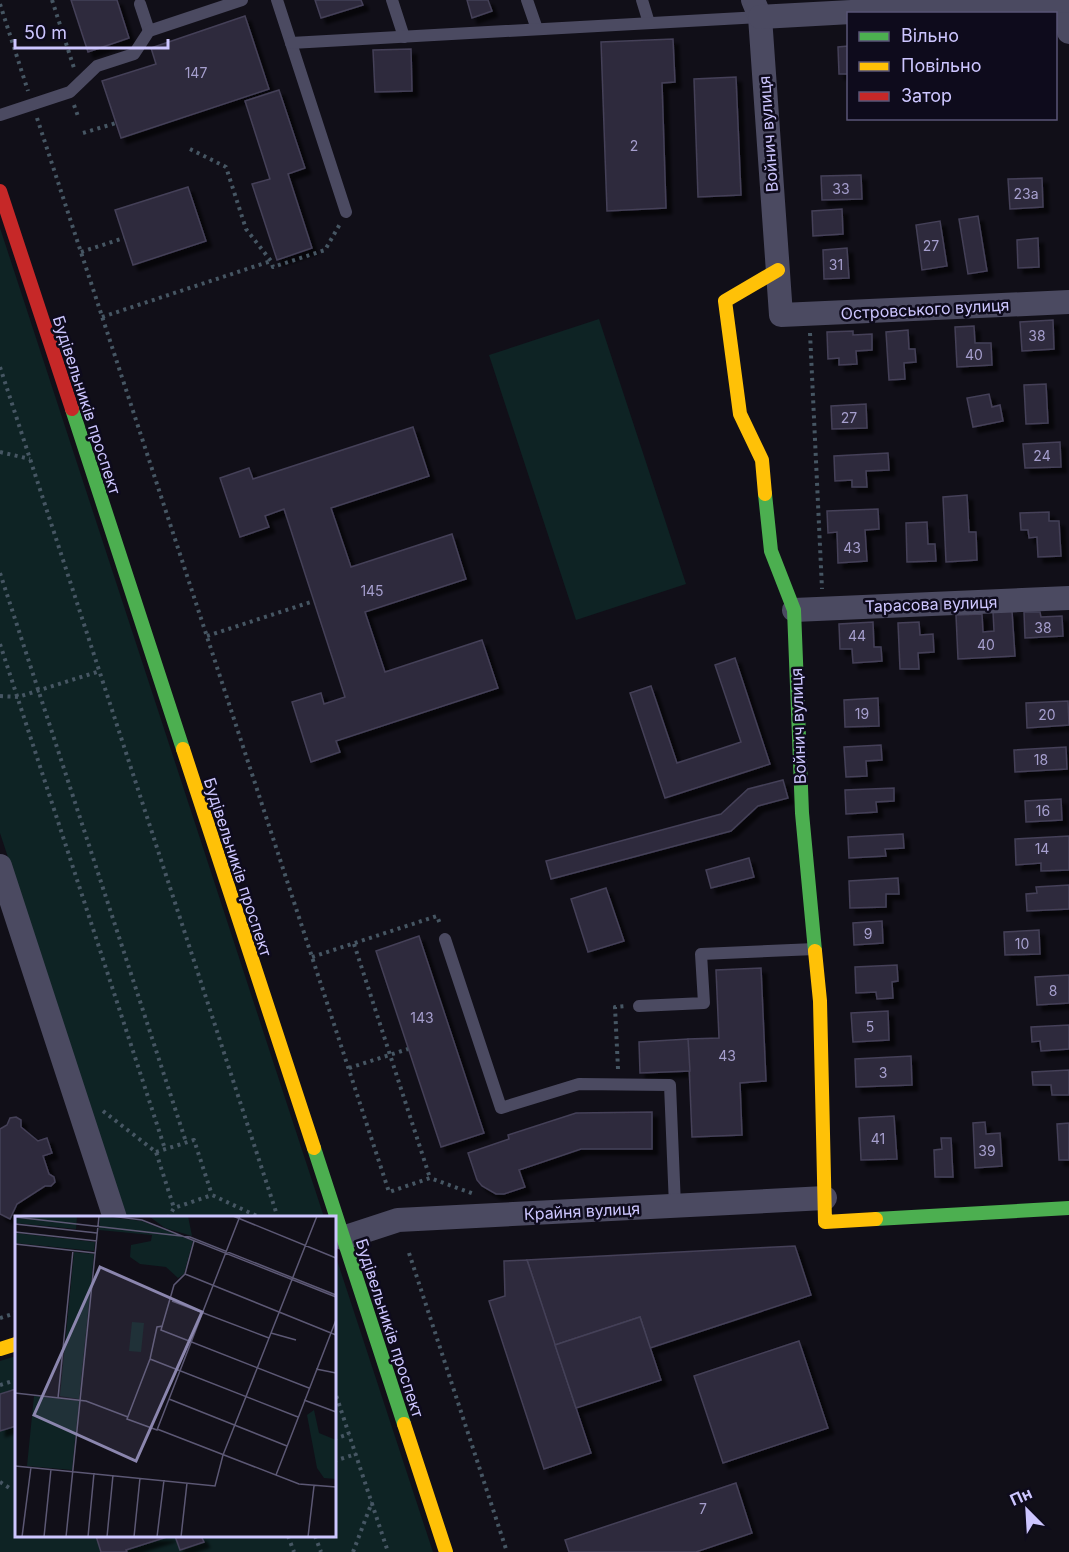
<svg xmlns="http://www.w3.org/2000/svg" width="1069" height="1552" viewBox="0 0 1069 1552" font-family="Inter,sans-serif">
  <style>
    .green { fill: #0e2324 }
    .building { fill: #2f2b3c; stroke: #444058; stroke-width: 1.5; filter: url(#shadow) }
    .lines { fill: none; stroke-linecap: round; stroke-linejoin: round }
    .path { stroke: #465663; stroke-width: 4; stroke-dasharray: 3 4.5; stroke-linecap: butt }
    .lane { stroke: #4b4a61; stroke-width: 12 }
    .street { stroke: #4b4a61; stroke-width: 24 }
    .fast { stroke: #4caf50; stroke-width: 14 }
    .slow { stroke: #ffc107; stroke-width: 14 }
    .jam { stroke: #c62828; stroke-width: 14 }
    .labels { text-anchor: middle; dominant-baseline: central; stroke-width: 5; stroke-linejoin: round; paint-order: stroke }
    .number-label { font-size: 14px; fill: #a69fce }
    .street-label { font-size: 16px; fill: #cdc6ff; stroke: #0e0b1c }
    .inset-road { fill: none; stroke: #5c5874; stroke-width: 1.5 }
    .view { fill: #8b86ae; fill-opacity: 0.15; stroke: #8b86ae; stroke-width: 3 }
    .inset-edge { fill: none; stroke: #cdc6ff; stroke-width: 3 }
  </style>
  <defs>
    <filter id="shadow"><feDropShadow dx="5.5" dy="5.5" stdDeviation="1.5" flood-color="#0009"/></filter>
  </defs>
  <rect width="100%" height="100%" fill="#110f18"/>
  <g class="green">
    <polygon points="0,228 324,1217 126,1217 0,833"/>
    <polygon points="599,319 686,584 576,620 489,355"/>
    <polygon points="334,1251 433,1552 0,1552 0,1361 16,1356 16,1536 334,1536"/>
  </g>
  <g class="building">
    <polygon points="71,0 117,0 129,38 88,52"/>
    <polygon points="315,0 361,0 363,5 321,18"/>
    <polygon points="467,0 488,0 492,11 472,18"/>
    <polygon points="245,16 269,89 121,138 102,81 156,64 151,48"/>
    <polygon points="673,39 675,82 662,83 666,208 607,211 601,42"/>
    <polygon points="848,46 848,74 839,74 838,47"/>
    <polygon points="411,49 412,91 375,92 373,50"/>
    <polygon points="736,77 741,195 698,197 694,79"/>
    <polygon points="279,90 305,168 288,174 312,248 277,260 252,184 270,179 245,101"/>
    <polygon points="861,175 862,199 822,200 821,176"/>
    <polygon points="1042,178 1043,207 1010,209 1008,179"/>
    <polygon points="188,187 206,241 133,265 115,210"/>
    <polygon points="842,209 843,234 813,236 812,211"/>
    <polygon points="978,216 987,271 968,274 959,219"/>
    <polygon points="940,221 947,266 922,270 916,225"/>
    <polygon points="1038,238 1039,267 1018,268 1017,240"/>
    <polygon points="847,248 849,278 824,279 823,250"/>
    <polygon points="1053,320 1054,349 1022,351 1020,322"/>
    <polygon points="974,326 975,343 991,343 992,365 957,367 955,327"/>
    <polygon points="908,330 909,349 915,349 916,362 904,363 905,379 889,380 886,332"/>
    <polygon points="853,331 853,335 872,334 872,350 856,351 857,364 839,365 839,358 828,359 827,332"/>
    <polygon points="1046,384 1048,423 1026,424 1024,385"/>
    <polygon points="989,394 992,407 1000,405 1003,421 973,427 967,398"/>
    <polygon points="866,404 867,428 832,429 831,406"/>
    <polygon points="413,427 429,476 331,508 351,567 452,534 466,579 365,612 385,672 482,640 498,688 336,741 340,752 311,762 292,702 321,693 324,704 345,697 284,509 265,516 269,527 240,537 220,478 249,468 253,479"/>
    <polygon points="1060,442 1061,467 1025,468 1023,444"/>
    <polygon points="888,453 889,470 866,471 867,487 852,487 852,480 835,481 834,456"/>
    <polygon points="967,495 969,532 976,532 977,560 946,562 943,497"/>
    <polygon points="878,509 879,529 865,530 867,561 838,563 837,532 828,533 827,511"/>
    <polygon points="1049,512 1049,521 1059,521 1061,556 1038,557 1037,537 1029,538 1028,530 1021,530 1020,513"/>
    <polygon points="927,522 928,544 935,544 936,561 907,562 906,523"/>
    <polygon points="1012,611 1015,656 958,659 956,615 982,614 983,632 994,631 993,612"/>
    <polygon points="1024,612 1040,612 1041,617 1062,616 1063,636 1025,638"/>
    <polygon points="873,622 874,647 881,647 882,661 853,663 852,649 840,649 839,624"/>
    <polygon points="919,622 920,635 933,634 934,652 918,653 919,669 900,669 898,623"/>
    <polygon points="735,658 770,764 665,798 630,693 651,686 677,763 741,742 715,665"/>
    <polygon points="878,698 879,726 845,727 844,700"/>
    <polygon points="1068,701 1069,725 1027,728 1026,703"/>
    <polygon points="881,745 882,760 866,761 867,776 846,777 844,747"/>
    <polygon points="1066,747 1067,769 1015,772 1014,750"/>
    <polygon points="783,780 788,798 758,806 731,831 551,879 546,861 721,814 748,789"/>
    <polygon points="894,788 894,801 876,802 877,812 846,814 845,790"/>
    <polygon points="1061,799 1062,820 1026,822 1025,801"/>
    <polygon points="903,834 904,848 885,849 886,856 849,858 848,837"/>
    <polygon points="1069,836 1069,870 1041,871 1041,863 1016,865 1015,839"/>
    <polygon points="749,858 754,877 711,888 706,870"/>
    <polygon points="898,878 899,894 886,894 886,907 850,908 849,881"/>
    <polygon points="1069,885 1069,909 1027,911 1026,894 1037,893 1036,887"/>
    <polygon points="606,888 624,941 588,952 571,899"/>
    <polygon points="882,921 883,943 854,945 853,923"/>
    <polygon points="1039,930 1040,954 1005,955 1004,932"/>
    <polygon points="419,936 484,1133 441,1147 376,951"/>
    <polygon points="897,965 898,981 892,982 893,998 877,999 876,992 856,993 855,967"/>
    <polygon points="761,968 766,1081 740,1083 742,1135 692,1137 688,1039 719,1038 716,970"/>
    <polygon points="1069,975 1069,1003 1037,1005 1035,977"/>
    <polygon points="888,1011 889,1040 853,1042 851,1013"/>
    <polygon points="1069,1025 1069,1049 1041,1051 1040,1041 1032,1042 1031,1027"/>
    <polygon points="688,1039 690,1071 640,1073 639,1042"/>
    <polygon points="911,1056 912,1085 856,1087 855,1059"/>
    <polygon points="1069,1070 1069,1095 1052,1095 1051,1085 1033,1085 1032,1072"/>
    <polygon points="652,1112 652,1149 581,1149 519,1170 525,1187 504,1194 496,1194 482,1186 477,1180 468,1153 509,1139 508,1135 576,1113"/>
    <polygon points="894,1116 897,1159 861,1160 859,1118"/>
    <polygon points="16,1117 21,1120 21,1127 38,1141 47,1138 52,1153 43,1156 49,1174 54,1177 55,1182 51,1186 45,1186 17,1204 10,1219 0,1214 0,1129 7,1125 10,1118"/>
    <polygon points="985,1122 986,1134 1000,1133 1002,1166 975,1168 973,1123"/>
    <polygon points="1069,1123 1069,1160 1059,1160 1057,1124"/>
    <polygon points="941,1138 951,1138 953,1177 935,1177 934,1150 942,1149"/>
    <polygon points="795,1246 811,1295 650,1348 640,1317 555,1345 527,1260"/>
    <polygon points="527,1260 591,1453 544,1469 489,1301 505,1296 504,1261"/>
    <polygon points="640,1317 661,1380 576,1408 555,1345"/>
    <polygon points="799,1341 828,1428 723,1463 694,1376"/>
    <polygon points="16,1389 16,1426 0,1431 0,1394"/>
    <polygon points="736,1483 752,1533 696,1552 569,1552 565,1540"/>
    <polygon points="96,1536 170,1536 126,1550 127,1552 101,1552"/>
    <polygon points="175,1536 201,1536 204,1542 180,1550"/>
  </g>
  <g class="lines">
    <g class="path">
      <polyline points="52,0 74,68"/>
      <polyline points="0,4 28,91"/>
      <polyline points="74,105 79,119"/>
      <polyline points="37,118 389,1192 430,1178 474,1194"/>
      <polyline points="83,133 116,123"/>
      <polyline points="190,149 226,167 246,229 271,261 273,267 325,250 340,224"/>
      <polyline points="81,252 124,238"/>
      <polyline points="102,317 271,261"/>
      <polyline points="810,333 822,589"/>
      <polyline points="0,367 278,1218"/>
      <polyline points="0,452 30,459"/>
      <polyline points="0,573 186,1142"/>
      <polyline points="207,636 314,601"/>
      <polyline points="0,644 165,1149"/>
      <polyline points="0,696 18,697 100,671"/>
      <polyline points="354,944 430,1178"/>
      <polyline points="312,957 437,916 440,924"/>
      <polyline points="349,1068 408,1049"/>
      <polyline points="618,1069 615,1007 626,1006"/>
      <polyline points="103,1111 156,1152 174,1208"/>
      <polyline points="156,1152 194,1140 212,1195"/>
      <polyline points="168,1218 174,1208 212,1195 261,1218"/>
      <polyline points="409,1253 507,1552"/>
      <polyline points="0,1318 16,1313"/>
      <polyline points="0,1385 16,1380"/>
      <polyline points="334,1389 388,1552"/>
      <polyline points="334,1439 349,1434"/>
      <polyline points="334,1461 356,1454"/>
      <polyline points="0,1482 11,1489"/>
      <polyline points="288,1536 294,1552"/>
      <polyline points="315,1536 321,1552"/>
      <polyline points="353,1552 372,1502"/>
    </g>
    <g class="lane">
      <polyline points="277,0 346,212"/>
      <polyline points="392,0 404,37"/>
      <polyline points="527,0 537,29"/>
      <polyline points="642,0 649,23"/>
      <polyline points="140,4 149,31"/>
      <polyline points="291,43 760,17"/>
      <polyline points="0,115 70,92 97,66 134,54 149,31 242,0"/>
      <polyline points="445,939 501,1108 579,1084 670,1085 675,1206"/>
      <polyline points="639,1006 704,1003 701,954 815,949"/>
    </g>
    <g class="street">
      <polyline points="753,0 760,17 781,315 1069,302"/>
      <polyline points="1067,0 1069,32"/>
      <polyline points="760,17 1069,0"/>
      <polyline points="794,610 1069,598"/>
      <polyline points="0,866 115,1218"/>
      <polyline points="343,1238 398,1220 825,1198"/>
    </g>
    <g class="fast">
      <polyline points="72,409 183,749"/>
      <polyline points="765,494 771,551 794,610 802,813 815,951"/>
      <polyline points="314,1148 404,1424"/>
      <polyline points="876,1219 1069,1208"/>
    </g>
    <g class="slow">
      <polyline points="765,494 762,460 740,414 725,301 778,270"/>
      <polyline points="183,749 314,1148"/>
      <polyline points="815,951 820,1001 825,1222 876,1219"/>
      <polyline points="0,1349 16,1344"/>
      <polyline points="404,1424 446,1552"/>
    </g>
    <polyline class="jam" points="0,191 72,409"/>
  </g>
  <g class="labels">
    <g class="number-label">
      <text x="196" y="72">147</text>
      <text x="634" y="145">2</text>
      <text x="841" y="188">33</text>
      <text x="1026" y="193">23а</text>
      <text x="931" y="245">27</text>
      <text x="836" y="264">31</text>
      <text x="1037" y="335">38</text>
      <text x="974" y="354">40</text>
      <text x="849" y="417">27</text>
      <text x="1042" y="455">24</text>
      <text x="852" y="547">43</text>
      <text x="372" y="590">145</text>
      <text x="1043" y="627">38</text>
      <text x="857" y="635">44</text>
      <text x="986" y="644">40</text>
      <text x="862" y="713">19</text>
      <text x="1047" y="714">20</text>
      <text x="1041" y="759">18</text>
      <text x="1043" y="810">16</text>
      <text x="1042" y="848">14</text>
      <text x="868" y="933">9</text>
      <text x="1022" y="943">10</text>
      <text x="1053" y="990">8</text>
      <text x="422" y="1017">143</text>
      <text x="870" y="1026">5</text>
      <text x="727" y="1055">43</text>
      <text x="883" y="1072">3</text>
      <text x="878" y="1138">41</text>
      <text x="987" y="1150">39</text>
      <text x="703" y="1508">7</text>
    </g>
    <g class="street-label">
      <text transform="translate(768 134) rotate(-94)">Войнич вулиця</text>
      <text transform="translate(925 309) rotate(-3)">Островського вулиця</text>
      <text transform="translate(87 405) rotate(72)">Будівельників проспект</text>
      <text transform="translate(931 604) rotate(-2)">Тарасова вулиця</text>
      <text transform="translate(798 726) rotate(-92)">Войнич вулиця</text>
      <text transform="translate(238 867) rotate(72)">Будівельників проспект</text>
      <text transform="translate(582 1211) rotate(-3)">Крайня вулиця</text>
      <text transform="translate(390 1328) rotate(72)">Будівельників проспект</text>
    </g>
  </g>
  <g transform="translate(15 1216)">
    <rect width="321" height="321" fill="#110f18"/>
    <path d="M 0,0 L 62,0 L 61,13 L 0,7 ZM 85,0 L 127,5 L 178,25 L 169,58 L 163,62 L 151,51 L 125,48 L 115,41 L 116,29 L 136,25 L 137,19 L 84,14 ZM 173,0 L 177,20 L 150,12 L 135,1 ZM 0,17 L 80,26 L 79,35 L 0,27 ZM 59,36 L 79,38 L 64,183 L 45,180 ZM 117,106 L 129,107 L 126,136 L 114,135 ZM 19,180 L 64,185 L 57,254 L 12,250 ZM 299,194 L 304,217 L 321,224 L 321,263 L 309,262 L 302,252 L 292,199 Z" fill="#0e2324"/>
    <path class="inset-road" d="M 96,0 L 127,4 L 321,81M 218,0 L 321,42M 0,1 L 175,21 L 321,79M 0,8 L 82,17M 0,16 L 82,25M 179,25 L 170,58 L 159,69 L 146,114 L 294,172M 0,28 L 80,37M 170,58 L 321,119M 157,85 L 254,122M 148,110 L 142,111 L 135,143 L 112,203 L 142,214 L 225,0M 256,117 L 281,124M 135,143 L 283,201M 301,153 L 321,157M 0,177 L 71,185 L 113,201M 43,182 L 58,34M 154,183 L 272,230M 289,184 L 321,196M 142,213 L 284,268 L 321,271M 0,250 L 200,270 L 208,239 L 302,0M 261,259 L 321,104M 7,321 L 16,251M 29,321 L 36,253M 51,321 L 84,0M 73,321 L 79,257M 92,321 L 98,259M 119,321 L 125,262M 142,321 L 149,264M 166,321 L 172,267M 293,321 L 299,270"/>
    <path class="view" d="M 85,51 L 187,96 L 121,245 L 19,199 Z"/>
    <rect width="321" height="321" class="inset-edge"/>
  </g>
  <rect x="847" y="12" width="210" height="108" fill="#0e0b1c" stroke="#5a5677" stroke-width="1.5"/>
  <rect x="859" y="32" width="30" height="9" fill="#4caf50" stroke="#5a5677" stroke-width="1.5"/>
  <text x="901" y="42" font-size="18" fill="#cdc6ff">Вільно</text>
  <rect x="859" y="62" width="30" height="9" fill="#ffc107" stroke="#5a5677" stroke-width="1.5"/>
  <text x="901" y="72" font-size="18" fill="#cdc6ff">Повільно</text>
  <rect x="859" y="92" width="30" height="9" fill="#c62828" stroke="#5a5677" stroke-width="1.5"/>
  <text x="901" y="102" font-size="18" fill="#cdc6ff">Затор</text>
  <g transform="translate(1027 1510) rotate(336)" stroke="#0e0b1c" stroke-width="4.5" paint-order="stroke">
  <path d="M0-4.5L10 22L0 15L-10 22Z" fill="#cdc6ff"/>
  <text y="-9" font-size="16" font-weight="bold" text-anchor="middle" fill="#cdc6ff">Пн</text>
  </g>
  <path d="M15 39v9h153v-9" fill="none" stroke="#cdc6ff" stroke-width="3"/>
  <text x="24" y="39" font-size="18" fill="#cdc6ff" stroke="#0e0b1c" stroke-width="4.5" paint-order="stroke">50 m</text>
</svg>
